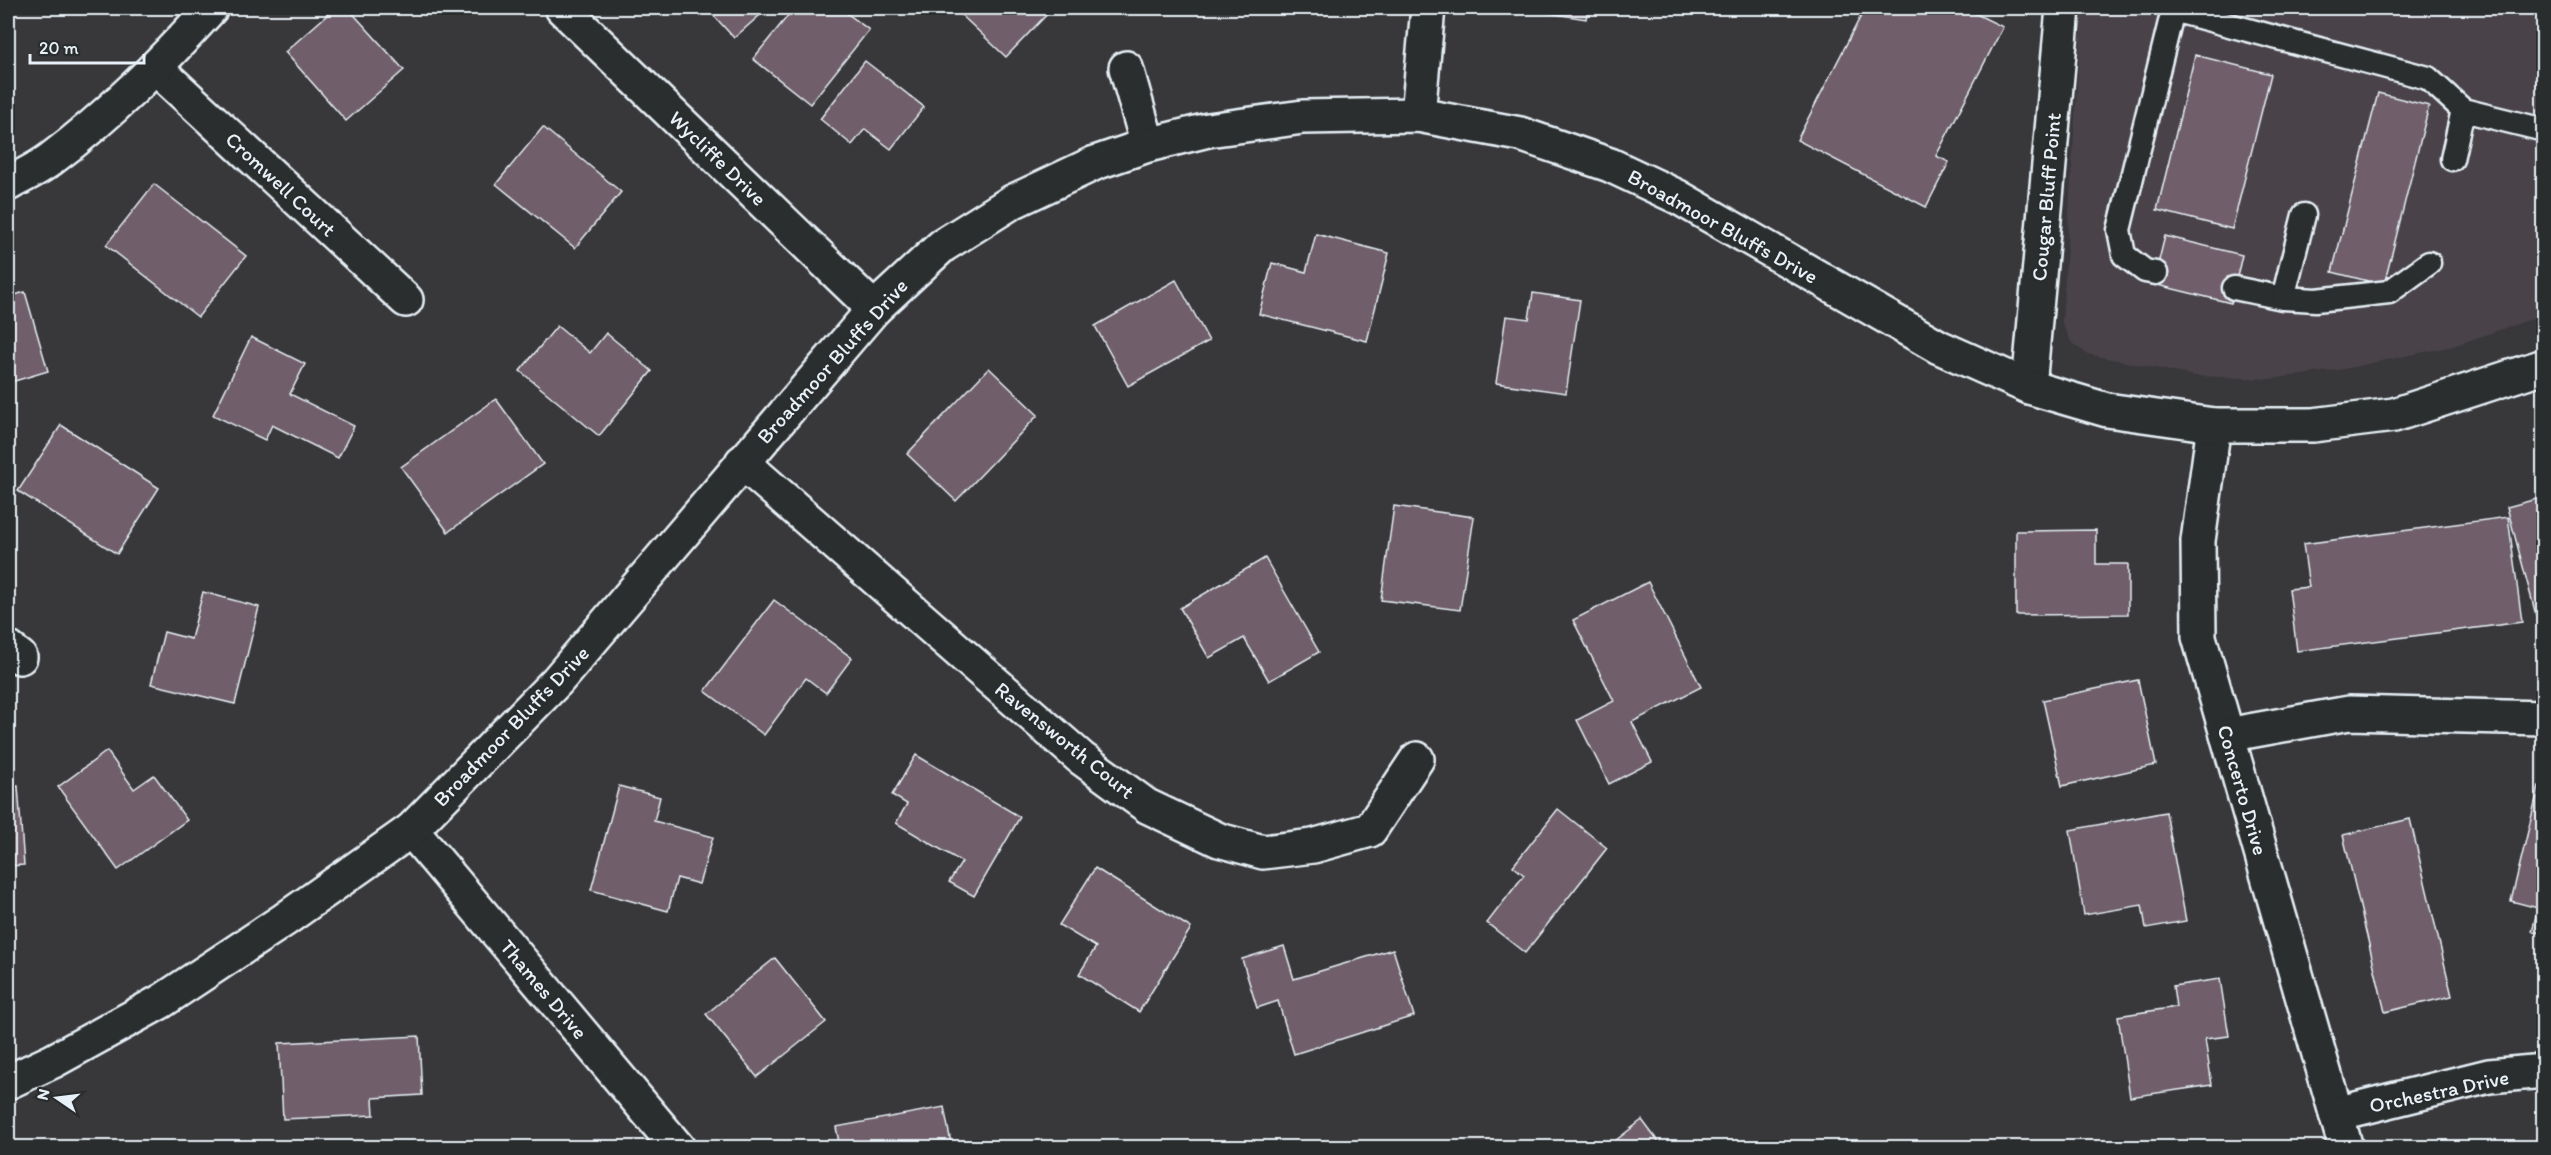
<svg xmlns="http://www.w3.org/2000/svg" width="2551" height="1155" viewBox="0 0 2551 1155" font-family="Itim,sans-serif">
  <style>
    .built { fill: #494348 }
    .building { fill: #705f6a; stroke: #e8f1f8; stroke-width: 1.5 }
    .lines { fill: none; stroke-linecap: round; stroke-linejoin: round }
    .lane-casing { stroke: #e8f1f8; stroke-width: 27 }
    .street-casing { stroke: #e8f1f8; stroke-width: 38 }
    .secondary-casing { stroke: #e8f1f8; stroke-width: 38 }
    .lane { stroke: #2a2d2e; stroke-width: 22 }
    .street { stroke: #2a2d2e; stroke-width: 33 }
    .secondary { stroke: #2a2d2e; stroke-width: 33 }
    .labels { text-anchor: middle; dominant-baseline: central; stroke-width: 4.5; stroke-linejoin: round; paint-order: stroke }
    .street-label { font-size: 21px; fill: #e8f1f8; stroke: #2a2d2e }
  </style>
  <rect width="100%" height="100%" fill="#38373a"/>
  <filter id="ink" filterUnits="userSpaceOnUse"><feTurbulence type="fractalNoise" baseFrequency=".0167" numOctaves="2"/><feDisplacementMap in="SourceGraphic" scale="12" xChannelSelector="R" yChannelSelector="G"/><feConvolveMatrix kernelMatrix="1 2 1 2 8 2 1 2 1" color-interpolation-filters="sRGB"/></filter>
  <g filter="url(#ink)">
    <polygon class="built" points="2082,8 2543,8 2543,315 2453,346 2339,370 2269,379 2194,376 2087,354 2071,342 2062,323"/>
    <g class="building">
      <polygon points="335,8 348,8 404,70 346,121 285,52"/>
      <polygon points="707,8 768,8 734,38"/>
      <polygon points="794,8 840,8 869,30 810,104 753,59"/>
      <polygon points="954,8 1053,8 1006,57"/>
      <polygon points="1517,8 1588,8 1586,19"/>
      <polygon points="1865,8 1964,8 2003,27 1936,156 1949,162 1926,207 1797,140"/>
      <polygon points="2195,55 2271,74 2232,229 2157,210"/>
      <polygon points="865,61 924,107 891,149 865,129 852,145 820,119"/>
      <polygon points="2378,93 2429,106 2384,285 2332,272"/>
      <polygon points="543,127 621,192 575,248 496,184"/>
      <polygon points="154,184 246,256 198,317 106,245"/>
      <polygon points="1316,234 1389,253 1367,341 1259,314 1272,263 1306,272"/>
      <polygon points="2165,236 2242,255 2231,303 2153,284"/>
      <polygon points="1176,280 1209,341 1128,386 1095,326"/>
      <polygon points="25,292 48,371 8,383 8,297"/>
      <polygon points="1533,293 1580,300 1566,393 1496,383 1506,316 1529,319"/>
      <polygon points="557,326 590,353 606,333 652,371 599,436 520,371"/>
      <polygon points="251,337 305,364 290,394 354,426 338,458 272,425 265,440 213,415"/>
      <polygon points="989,368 1038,415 956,501 907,454"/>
      <polygon points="496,399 543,464 448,532 401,467"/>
      <polygon points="61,425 159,488 117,554 18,491"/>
      <polygon points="2544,497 2544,629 2540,630 2507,507"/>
      <polygon points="1394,506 1474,517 1460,610 1381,600"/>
      <polygon points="2508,517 2522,622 2297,651 2289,589 2309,587 2303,544"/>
      <polygon points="2096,530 2096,564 2128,564 2128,614 2016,615 2016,531"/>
      <polygon points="1265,558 1319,652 1269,681 1244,638 1209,658 1180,608"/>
      <polygon points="1648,582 1701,687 1632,722 1652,762 1609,784 1577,720 1614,701 1573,620"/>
      <polygon points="203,592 259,607 235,704 151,684 164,632 191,639"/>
      <polygon points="774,600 852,658 826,693 806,678 764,735 705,691"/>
      <polygon points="2138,680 2156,765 2062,786 2043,700"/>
      <polygon points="107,751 134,789 154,775 187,820 118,870 58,787"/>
      <polygon points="916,755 1020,817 974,896 949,882 962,862 896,823 907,804 892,795"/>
      <polygon points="18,786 24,865 8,866 8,787"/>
      <polygon points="619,786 660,797 654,821 713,837 699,884 677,878 668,911 591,890"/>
      <polygon points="2539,786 2544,787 2544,934 2532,931 2538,908 2511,901"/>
      <polygon points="1558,809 1607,848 1525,953 1487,923 1524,875 1513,866"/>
      <polygon points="2166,812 2186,921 2146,928 2142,905 2084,915 2070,830"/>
      <polygon points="2410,819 2452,996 2385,1012 2343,835"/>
      <polygon points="1095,868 1191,928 1139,1012 1079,974 1096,947 1059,925"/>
      <polygon points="1284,946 1294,979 1393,949 1414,1016 1294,1054 1278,1001 1257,1008 1242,959"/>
      <polygon points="775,958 826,1022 757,1077 706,1014"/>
      <polygon points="2220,979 2229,1036 2205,1039 2212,1085 2130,1097 2118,1016 2176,1007 2173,986"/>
      <polygon points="419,1036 422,1095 373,1098 374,1115 283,1119 279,1043"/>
      <polygon points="944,1107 952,1148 840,1148 836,1127"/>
      <polygon points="1642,1120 1663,1148 1606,1148"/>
    </g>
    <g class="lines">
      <g class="lane-casing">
        <g id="lane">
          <polyline points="2452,159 2463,110"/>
          <polyline points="2156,273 2145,271 2124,255 2119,230 2173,10 2428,78 2463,110 2544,130"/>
          <polyline points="2234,288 2283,298 2316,300 2389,292 2429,263"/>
          <polyline points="2283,298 2304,215"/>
        </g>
      </g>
      <g class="street-casing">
        <g id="street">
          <polyline points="562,8 874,309"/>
          <polyline points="156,68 406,300"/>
          <polyline points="1126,68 1148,145"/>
          <polyline points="1418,115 1428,8"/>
          <path d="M 8,184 C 22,176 38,169 51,159 C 110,115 162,62 211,8"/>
          <polyline points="2029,387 2063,8"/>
          <polyline points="2214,425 2198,541 2199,637 2346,1148"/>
          <polyline points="742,462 1081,758 1147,806 1219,840 1263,852 1313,846 1370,830 1417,759"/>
          <polyline points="8,648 20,657"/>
          <polyline points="2227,735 2349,713 2544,718"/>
          <polyline points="411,830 678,1148"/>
          <polyline points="2336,1114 2489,1076 2544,1071"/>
        </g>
      </g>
      <g class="secondary-casing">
        <polyline id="secondary" points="8,1082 53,1061 162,1001 284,920 411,830 557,681 874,309 942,246 1012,202 1095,163 1148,145 1208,130 1303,117 1418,115 1520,134 1610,165 1678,197 1939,347 2029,387 2107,410 2214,425 2313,425 2394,415 2544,366"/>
      </g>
      <use href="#lane" class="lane"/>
      <use href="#street" class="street"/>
      <use href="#secondary" class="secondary"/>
    </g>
  </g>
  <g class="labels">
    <g class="street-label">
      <text transform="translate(718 158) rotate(44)">Wycliffe Drive</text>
      <text transform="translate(281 184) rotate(43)">Cromwell Court</text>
      <text transform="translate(2046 197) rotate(-85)">Cougar Bluff Point</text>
      <text transform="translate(1723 226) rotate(29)">Broadmoor Bluffs Drive</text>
      <text transform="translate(832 361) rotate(-48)">Broadmoor Bluffs Drive</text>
      <text transform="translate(511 726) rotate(-46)">Broadmoor Bluffs Drive</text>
      <text transform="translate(1065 740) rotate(39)">Ravensworth Court</text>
      <text transform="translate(2243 790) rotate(74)">Concerto Drive</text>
      <text transform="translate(544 989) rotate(50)">Thames Drive</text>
      <text transform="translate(2439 1091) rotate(-12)">Orchestra Drive</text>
    </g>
  </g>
  <rect width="2551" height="1155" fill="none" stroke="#2a2d2e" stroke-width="30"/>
  <rect x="15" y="15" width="2521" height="1125" fill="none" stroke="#e8f1f8" stroke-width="2" filter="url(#ink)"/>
  <g transform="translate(57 1098) rotate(284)" stroke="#2a2d2e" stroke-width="4.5" paint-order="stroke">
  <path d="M0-4.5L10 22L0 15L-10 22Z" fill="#e8f1f8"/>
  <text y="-9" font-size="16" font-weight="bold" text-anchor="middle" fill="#e8f1f8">N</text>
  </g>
  <path d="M30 54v9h114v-9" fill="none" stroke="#e8f1f8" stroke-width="3"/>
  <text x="39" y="54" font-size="18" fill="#e8f1f8" stroke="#2a2d2e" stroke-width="4.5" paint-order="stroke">20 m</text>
</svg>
